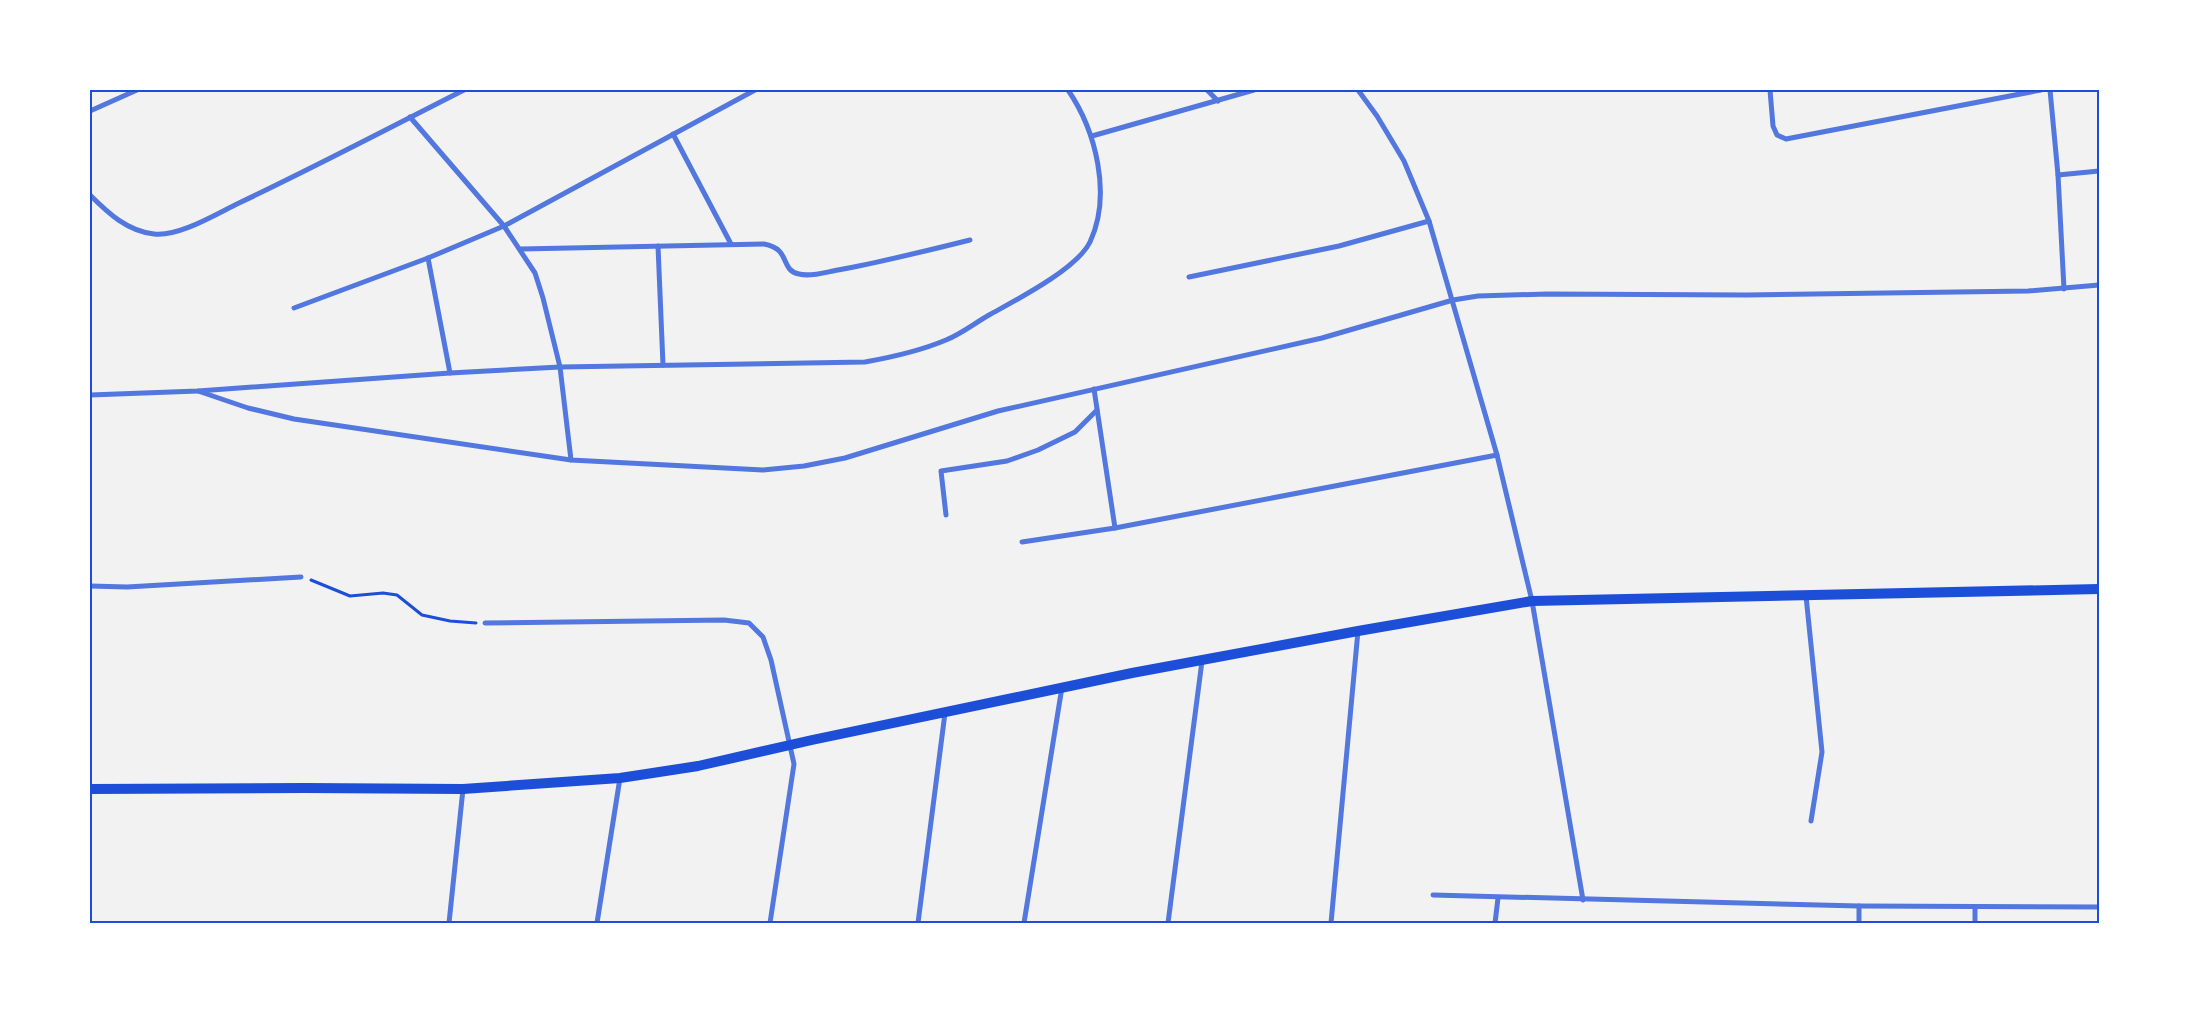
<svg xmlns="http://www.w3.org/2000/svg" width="2189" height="1013" viewBox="0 0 2189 1013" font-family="'Alegreya Sans',sans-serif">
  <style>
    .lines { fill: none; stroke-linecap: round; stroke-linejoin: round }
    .path { stroke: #1d4ed8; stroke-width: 3 }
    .minor { stroke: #5277de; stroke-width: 5 }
    .secondary { stroke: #1d4ed8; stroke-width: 10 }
    .neatline { fill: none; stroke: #1d4ed8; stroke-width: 2 }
  </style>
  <rect width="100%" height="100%" fill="#f2f2f2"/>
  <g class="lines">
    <polyline class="path" points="311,580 350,596 383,593 397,595 422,615 450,621 476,623"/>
    <g class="minor">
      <polyline points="1207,90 1218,101"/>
      <polyline points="1358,90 1377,116 1404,161 1429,221 1497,455 1532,601 1583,900"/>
      <polyline points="1770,90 1773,126 1777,135 1786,139 2041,90"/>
      <polyline points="2050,90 2058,175 2064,289"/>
      <polyline points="90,111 137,90"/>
      <polyline points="410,117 504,226 535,273 543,298 560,367 571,460"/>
      <polyline points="673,134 731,244"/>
      <polyline points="1092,136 1254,90"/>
      <polyline points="2058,175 2099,171"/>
      <path d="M 90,195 C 108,213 127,231 154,234 C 179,237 216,214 239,203 C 315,167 389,128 464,90"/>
      <polyline points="658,246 663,365"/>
      <path d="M 521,249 L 764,244 C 792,249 779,270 799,274 C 811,277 826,272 838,270 C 882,262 926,251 970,240"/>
      <polyline points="428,258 450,373"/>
      <polyline points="1189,277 1339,246 1429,221"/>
      <polyline points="294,308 428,258 504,226 755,90"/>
      <polyline points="1094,389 1115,528"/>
      <polyline points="198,391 248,408 294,419 571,460 763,470 804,466 845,458 998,411 1322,338 1453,300 1478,296 1547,294 1747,295 2028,291 2099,285"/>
      <path d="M 90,395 L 198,391 L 450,373 L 560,367 L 865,362 C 893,357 920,351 946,340 C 961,334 975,323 989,315 C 1016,300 1077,269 1090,242 C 1112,195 1096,131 1068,90"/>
      <polyline points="946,515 941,471 1007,461 1038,450 1075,432 1097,410"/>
      <polyline points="1022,542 1115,528 1497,455"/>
      <polyline points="90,586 127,587 301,577"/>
      <polyline points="1806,596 1822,752 1811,821"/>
      <polyline points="485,623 724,620 749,623 763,637 771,660 794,764 770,923"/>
      <polyline points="1433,895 1859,906 2099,907"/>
      <polyline points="449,923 463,789"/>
      <polyline points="597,923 620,778"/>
      <polyline points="918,923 945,713"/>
      <polyline points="1024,923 1062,687"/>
      <polyline points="1168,923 1202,661"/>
      <polyline points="1331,923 1358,631"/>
      <polyline points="1495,923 1498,898"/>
      <polyline points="1859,923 1859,906"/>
      <polyline points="1975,923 1975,907"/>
    </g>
    <polyline class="secondary" points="90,789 305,788 463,789 620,778 698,766 812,740 1132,673 1358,631 1532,601 2099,589"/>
  </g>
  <rect width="2189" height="1013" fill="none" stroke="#ffffff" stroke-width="182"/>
  <rect x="91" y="91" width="2007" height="831" class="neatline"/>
</svg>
